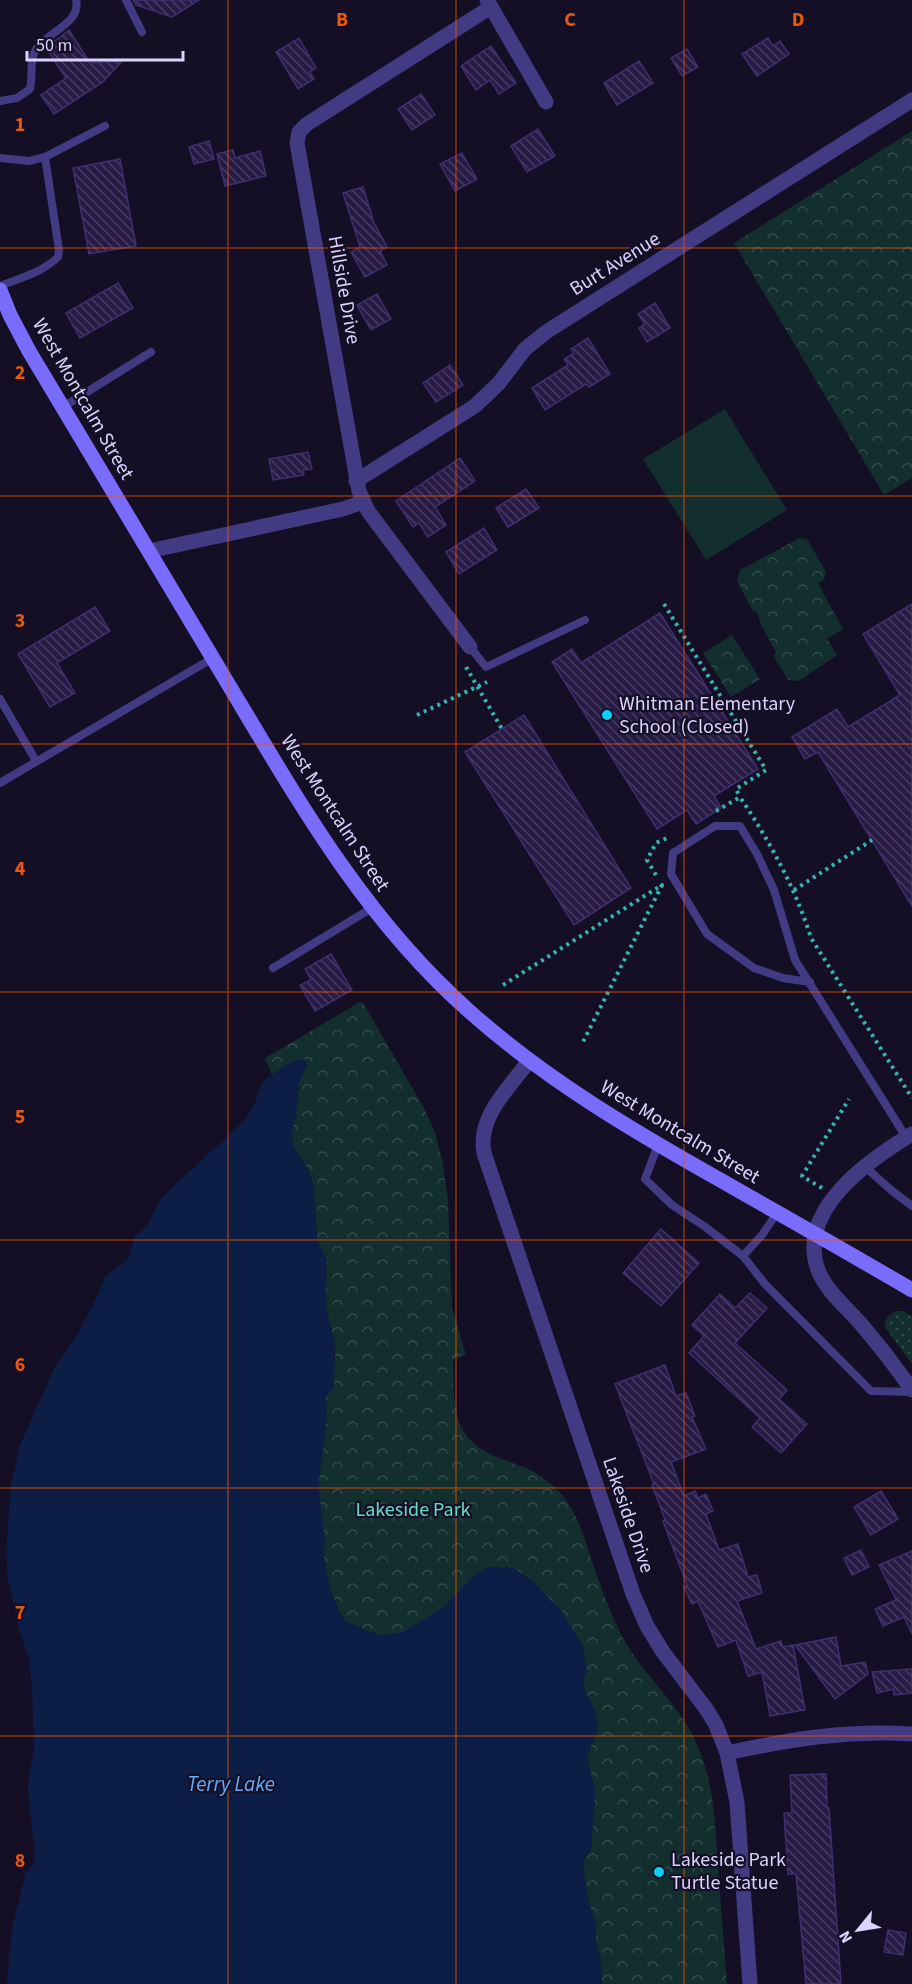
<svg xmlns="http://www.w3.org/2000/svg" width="912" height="1984" viewBox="0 0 912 1984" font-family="'Source Sans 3',sans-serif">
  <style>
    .grass { fill: url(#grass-dots) }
    .forest { fill: url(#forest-crowns) }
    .pitch { fill: #122e2f }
    .water { fill: #0d1e46 }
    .building { fill: url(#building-back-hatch); stroke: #3f2e71; stroke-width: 1.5 }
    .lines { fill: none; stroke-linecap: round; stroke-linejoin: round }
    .path { stroke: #31b5b5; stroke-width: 4; stroke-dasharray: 3 4.5; stroke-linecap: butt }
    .lane { stroke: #423b83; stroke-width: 8 }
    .street { stroke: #423b83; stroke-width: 15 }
    .secondary { stroke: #796cfd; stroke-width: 15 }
    .grid { fill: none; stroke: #e8590c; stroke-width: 1.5; stroke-opacity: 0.55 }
    .poi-dot { fill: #03d2fb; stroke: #140f25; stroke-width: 2 }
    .labels { text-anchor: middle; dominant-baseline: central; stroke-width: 4.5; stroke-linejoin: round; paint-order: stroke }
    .street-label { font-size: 20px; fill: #dbd3fe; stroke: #140f25 }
    .poi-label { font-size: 20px; fill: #dbd3fe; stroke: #140f25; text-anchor: start }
    .park-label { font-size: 20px; fill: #60dec7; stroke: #140f25 }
    .water-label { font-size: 21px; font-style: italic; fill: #63acfd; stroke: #140f25 }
    .grid-label { font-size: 20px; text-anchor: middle; font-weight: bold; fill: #e8590c; stroke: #140f25; stroke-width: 4.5; stroke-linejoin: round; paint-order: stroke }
  </style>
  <defs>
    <pattern id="grass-dots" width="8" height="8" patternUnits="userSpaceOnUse" patternTransform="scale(1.5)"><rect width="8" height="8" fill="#122e2f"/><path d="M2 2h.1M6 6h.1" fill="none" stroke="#344b4e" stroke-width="1.8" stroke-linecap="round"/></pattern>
    <pattern id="forest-crowns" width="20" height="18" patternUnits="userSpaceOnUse" patternTransform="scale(1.5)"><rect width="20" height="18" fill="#122e2f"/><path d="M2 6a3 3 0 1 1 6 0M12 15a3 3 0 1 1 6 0" fill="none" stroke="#344b4e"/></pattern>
    <pattern id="building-back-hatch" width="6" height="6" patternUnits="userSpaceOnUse" patternTransform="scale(1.5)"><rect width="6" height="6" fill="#271b46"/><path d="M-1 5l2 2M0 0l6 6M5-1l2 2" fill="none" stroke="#463b62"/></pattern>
  </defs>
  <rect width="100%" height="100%" fill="#140f25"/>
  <path class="grass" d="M 902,1311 L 912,1316 L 912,1364 L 885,1327 C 885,1316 892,1310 902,1311 Z"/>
  <g class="forest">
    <polygon points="912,131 912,478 884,495 734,243"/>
    <polygon points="800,538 807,539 826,572 824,580 818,583 843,629 827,639 837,655 799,681 788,680 774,657 776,652 761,625 757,612 753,611 737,581 740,570"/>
    <polygon points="732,635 760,679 731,697 703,653"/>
    <path d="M 362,1001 L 424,1108 L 435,1132 L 442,1160 L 448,1199 L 452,1308 L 466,1355 L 453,1359 C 454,1379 452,1403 459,1422 C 471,1454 505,1458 532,1471 C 545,1478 557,1488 566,1500 C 579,1518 584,1538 591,1558 C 599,1583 608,1607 619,1630 C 637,1669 672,1696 692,1734 C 714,1775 715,1821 718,1866 C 721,1906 724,1945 727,1984 L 602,1984 L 601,1962 L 596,1945 L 596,1925 L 588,1900 L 583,1866 L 584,1860 L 591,1849 L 595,1791 L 588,1763 L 588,1754 L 597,1731 L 596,1715 L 584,1688 L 584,1677 L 562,1612 L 532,1581 L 475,1575 L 445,1606 L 404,1632 L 381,1636 L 346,1622 L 341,1616 L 331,1592 L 323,1553 L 325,1541 L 319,1494 L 319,1478 L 327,1416 L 325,1398 L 334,1387 L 333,1366 L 335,1360 L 334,1340 L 326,1307 L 325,1285 L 327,1272 L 317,1239 L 313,1184 L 309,1172 L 294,1147 L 291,1136 L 297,1107 L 299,1082 L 307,1065 L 297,1060 L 272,1075 L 265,1058 Z"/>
  </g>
  <polygon class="pitch" points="725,409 787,510 706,560 643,459"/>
  <polygon class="water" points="304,1059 307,1065 299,1082 297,1107 291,1136 294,1147 309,1172 313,1184 317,1239 327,1261 325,1285 326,1307 334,1340 334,1387 325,1398 327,1416 319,1478 319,1494 325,1541 323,1553 331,1592 341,1616 346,1622 381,1636 404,1632 445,1606 475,1575 485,1569 490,1567 514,1568 532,1581 562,1612 583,1646 587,1671 584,1677 584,1688 596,1715 598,1726 588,1754 588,1763 595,1791 594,1808 591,1849 584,1860 583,1866 588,1900 596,1925 596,1945 601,1962 602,1984 7,1984 12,1927 26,1873 34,1863 35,1857 28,1788 30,1768 34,1751 32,1687 29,1658 20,1633 8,1580 6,1553 11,1484 20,1445 55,1367 77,1335 98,1295 105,1277 129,1258 134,1238 148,1225 161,1198 243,1122 255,1103 261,1085 266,1079 288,1064"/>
  <g class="building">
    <polygon points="133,0 199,0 172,17 136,5"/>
    <polygon points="69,30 90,63 122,61 103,82 54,114 41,95 66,78 46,48"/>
    <polygon points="299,38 316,68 310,72 314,79 298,89 276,52"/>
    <polygon points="768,38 773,46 780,41 789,54 757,76 742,54"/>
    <polygon points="491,46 516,83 499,94 490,80 476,90 461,66"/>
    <polygon points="687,49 698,67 682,76 671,58"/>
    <polygon points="639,61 653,83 617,105 604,83"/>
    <polygon points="421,94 435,115 412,130 398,109"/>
    <polygon points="538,129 555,156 527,172 511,146"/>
    <polygon points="209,141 214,159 194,164 189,147"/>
    <polygon points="233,150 235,158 260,151 266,176 225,186 217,154"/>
    <polygon points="462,153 477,179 455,191 440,164"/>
    <polygon points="120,159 136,246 89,254 73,168"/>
    <polygon points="363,187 374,223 387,247 380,251 387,265 365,277 351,252 360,247 343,193"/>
    <polygon points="118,283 133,308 80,338 66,313"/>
    <polygon points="377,294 391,319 371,330 357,305"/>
    <polygon points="655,303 670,328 647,342 639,328 645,324 638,314"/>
    <polygon points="588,338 610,374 589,387 586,384 545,410 532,388 568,365 564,359 574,353 571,349"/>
    <polygon points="450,365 463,385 436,402 423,383"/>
    <polygon points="308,452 312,469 303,470 304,475 273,480 269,459"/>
    <polygon points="460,458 475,481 435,507 446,525 428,537 419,523 413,527 396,501"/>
    <polygon points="526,489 539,508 508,527 496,508"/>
    <polygon points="484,528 497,550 459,574 446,552"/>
    <polygon points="912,604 912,906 818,752 805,759 792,737 837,709 848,727 900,695 863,634"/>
    <polygon points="95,607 110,631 57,663 75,693 50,707 18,654"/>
    <polygon points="660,613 758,769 714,796 721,808 696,824 687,810 657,829 552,662 572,649 581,663"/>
    <polygon points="524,715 631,888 574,925 465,752"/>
    <polygon points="331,954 352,990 315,1011 300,985 311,980 305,969"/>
    <polygon points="661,1229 699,1263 661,1306 623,1273"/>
    <polygon points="750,1293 767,1308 735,1343 787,1390 779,1399 807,1424 781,1453 752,1427 760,1418 689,1353 704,1336 692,1325 720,1294 735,1308"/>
    <polygon points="665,1365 676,1396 686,1393 695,1416 692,1417 706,1449 671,1462 684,1496 695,1491 698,1498 706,1494 713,1511 706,1514 719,1550 738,1544 748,1577 757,1575 762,1593 737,1601 756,1649 781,1641 783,1647 793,1645 805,1710 770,1716 762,1672 748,1676 736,1640 718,1647 698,1601 692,1604 684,1587 687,1585 663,1521 665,1520 660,1506 652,1485 654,1484 615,1384"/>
    <polygon points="881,1491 898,1519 871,1535 854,1507"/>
    <polygon points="861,1550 869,1567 852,1575 844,1558"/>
    <polygon points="912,1551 912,1634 904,1617 883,1626 875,1609 896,1600 879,1565"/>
    <polygon points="836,1637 841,1666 865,1662 868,1674 835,1699 795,1645"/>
    <polygon points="912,1669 912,1693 894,1695 894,1689 877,1693 872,1672"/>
    <polygon points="826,1774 827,1808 829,1808 841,1984 806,1984 796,1874 788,1874 784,1813 792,1813 790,1775"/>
    <polygon points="888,1930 906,1933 903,1955 884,1952"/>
  </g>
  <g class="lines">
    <g class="path">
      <polyline points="664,604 766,770 736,789 740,797"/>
      <polyline points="466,667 502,729"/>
      <polyline points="417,715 487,682"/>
      <path d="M 716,811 L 740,797 C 770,842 795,887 811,938 L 912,1098"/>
      <polyline points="656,875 647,860 656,843 667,838"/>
      <polyline points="794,890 872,840"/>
      <polyline points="503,985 662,885 583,1042"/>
      <polyline points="822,1188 802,1176 849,1099"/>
    </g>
    <g class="lane">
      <polyline points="126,0 142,32"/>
      <path d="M 0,101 L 17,98 L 30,89 C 33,77 29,62 35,51 C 45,33 82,23 76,0"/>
      <polyline points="0,158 29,161 45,157 105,126"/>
      <path d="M 0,286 C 20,278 43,272 58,257 L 59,250 L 45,157"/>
      <polyline points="63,407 151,352"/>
      <polyline points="470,647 486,667 585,620"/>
      <polyline points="0,699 36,761"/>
      <polyline points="0,783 213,658"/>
      <polyline points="273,968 372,908"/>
      <polyline points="810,982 783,978 754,968 707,934 671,874 673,853 715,826 740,826 757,854 774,890 795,960 906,1137"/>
      <polyline points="658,1145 645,1179 672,1205 704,1226 743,1256 765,1284 871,1391 912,1392"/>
      <polyline points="864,1166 891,1190 912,1206"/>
      <polyline points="743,1256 762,1235 777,1213"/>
    </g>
    <g class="street">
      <polyline points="487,0 546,102"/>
      <polyline points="356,481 475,406 499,383 525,349 546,332 912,100"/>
      <polyline points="149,551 343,509 363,502"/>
      <polyline points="470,647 368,511 359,491 297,143 299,132 307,124 491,7"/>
      <path d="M 529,1061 C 509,1088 477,1117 484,1153 L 633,1594 L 647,1626 L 663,1652 L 707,1710 L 716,1725 L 727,1753 L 737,1802 L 750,1984"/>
      <path d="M 912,1134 C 869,1160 796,1210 818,1270 C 826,1291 847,1308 861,1324 C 879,1345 896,1367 912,1390"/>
      <path d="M 727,1753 C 792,1739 845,1730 912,1734"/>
    </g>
    <path class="secondary" d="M 0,290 L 10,315 L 29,351 C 96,463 163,575 230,687 C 300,804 365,919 469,1011 C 545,1079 633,1131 722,1181 C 785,1217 849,1253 912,1290"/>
  </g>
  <path class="grid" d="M 228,0 L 228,1984M 456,0 L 456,1984M 684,0 L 684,1984M 0,248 L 912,248M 0,496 L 912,496M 0,744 L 912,744M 0,992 L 912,992M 0,1240 L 912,1240M 0,1488 L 912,1488M 0,1736 L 912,1736"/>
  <g class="poi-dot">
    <circle cx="607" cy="715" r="6"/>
    <circle cx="659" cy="1872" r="6"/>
  </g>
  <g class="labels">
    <g class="street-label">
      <text transform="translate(615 264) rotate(-32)">Burt Avenue</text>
      <text transform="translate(344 290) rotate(80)">Hillside Drive</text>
      <text transform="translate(83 399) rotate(60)">West Montcalm Street</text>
      <text transform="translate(335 813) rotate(57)">West Montcalm Street</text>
      <text transform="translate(680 1132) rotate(31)">West Montcalm Street</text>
      <text transform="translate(628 1515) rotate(71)">Lakeside Drive</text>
    </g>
    <g class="poi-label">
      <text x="619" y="704">Whitman Elementary<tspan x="619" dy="23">School (Closed)</tspan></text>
      <text x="671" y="1860">Lakeside Park<tspan x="671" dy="23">Turtle Statue</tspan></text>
    </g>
    <g class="park-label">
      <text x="413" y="1510">Lakeside Park</text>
    </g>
    <g class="water-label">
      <text x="231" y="1784">Terry Lake</text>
    </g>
  </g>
  <g class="grid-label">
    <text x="342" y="26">B</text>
    <text x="570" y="26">C</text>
    <text x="798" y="26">D</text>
    <text x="20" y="131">1</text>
    <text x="20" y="379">2</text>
    <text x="20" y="627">3</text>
    <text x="20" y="875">4</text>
    <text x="20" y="1123">5</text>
    <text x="20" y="1371">6</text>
    <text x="20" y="1619">7</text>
    <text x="20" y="1867">8</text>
  </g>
  <g transform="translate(858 1930) rotate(240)" stroke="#140f25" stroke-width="4.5" paint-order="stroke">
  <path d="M0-4.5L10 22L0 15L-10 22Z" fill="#dbd3fe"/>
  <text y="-9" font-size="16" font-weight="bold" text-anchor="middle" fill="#dbd3fe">N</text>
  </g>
  <path d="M27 51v9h156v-9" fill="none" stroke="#dbd3fe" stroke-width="3"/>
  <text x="36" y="51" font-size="18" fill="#dbd3fe" stroke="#140f25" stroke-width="4.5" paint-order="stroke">50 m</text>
</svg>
